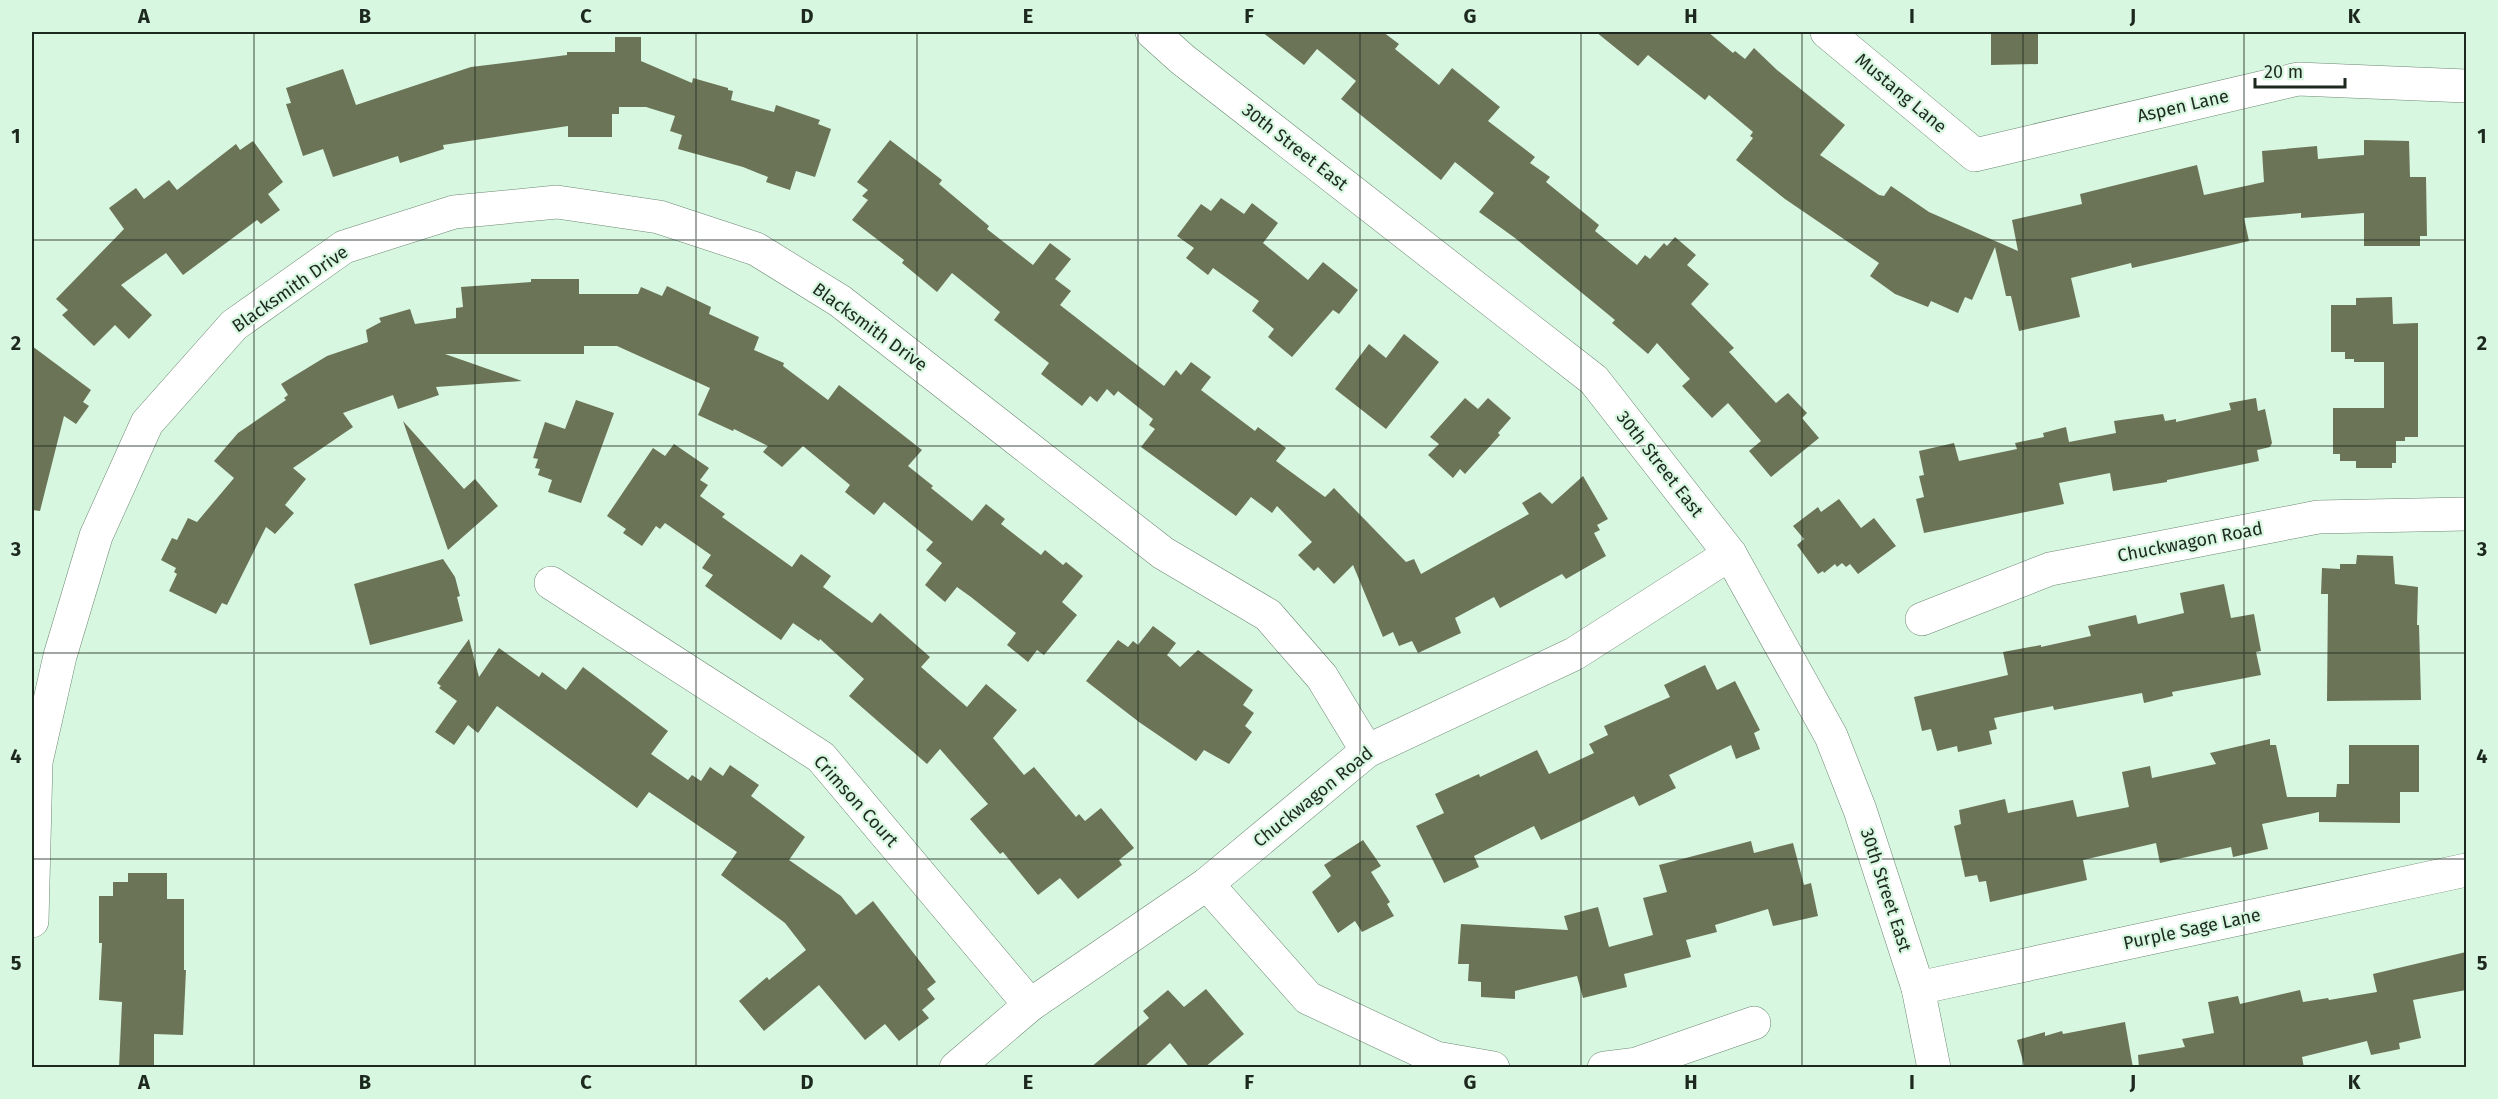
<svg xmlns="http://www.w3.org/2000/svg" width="2498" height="1099" viewBox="0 0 2498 1099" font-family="'Fira Sans',sans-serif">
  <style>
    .building { fill: #6b7457 }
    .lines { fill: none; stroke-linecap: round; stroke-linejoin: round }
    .minor-casing { stroke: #6c8873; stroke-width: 34 }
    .minor { stroke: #fff; stroke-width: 33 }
    .grid { fill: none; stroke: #1d281f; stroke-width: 1.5; stroke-opacity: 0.55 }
    .labels { text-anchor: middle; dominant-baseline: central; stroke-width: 4.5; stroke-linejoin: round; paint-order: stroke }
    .street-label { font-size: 18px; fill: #1d281f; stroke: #d8f7e0 }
    .neatline { fill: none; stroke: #1d281f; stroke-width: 2 }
    .grid-label { font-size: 20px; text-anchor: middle; font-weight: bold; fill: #1d281f }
  </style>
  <rect width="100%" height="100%" fill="#d8f7e0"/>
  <g class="building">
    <polygon points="1262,32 1383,32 1399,44 1395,49 1439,85 1452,68 1500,107 1488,121 1535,157 1530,163 1550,177 1546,182 1599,225 1595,231 1637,265 1645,255 1650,259 1664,243 1667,246 1675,237 1696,255 1687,265 1709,284 1691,304 1734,348 1729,352 1776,403 1788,393 1807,413 1802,418 1819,438 1771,477 1749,451 1761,441 1728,403 1712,418 1682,386 1690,379 1657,343 1648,354 1612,323 1615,320 1515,238 1479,212 1494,193 1455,162 1441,180 1341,99 1356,81 1317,49 1304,65"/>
    <polygon points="1596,32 1708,32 1733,53 1735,51 1745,59 1754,48 1777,70 1845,125 1820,155 1879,195 1884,196 1891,186 1929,212 2018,251 2012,220 2082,204 2080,194 2197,165 2204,195 2264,182 2262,151 2317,146 2318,159 2364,155 2364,140 2409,141 2410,177 2426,177 2427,236 2420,236 2420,246 2364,246 2364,213 2301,218 2301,213 2244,218 2249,241 2132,268 2131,263 2071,278 2080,317 2019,331 2011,296 2006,296 1995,247 1972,300 1965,297 1958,313 1931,301 1928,307 1895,294 1870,276 1879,263 1785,199 1736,160 1753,138 1750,136 1753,132 1709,95 1705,100 1648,55 1638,66"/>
    <polygon points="1991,32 2038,32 2038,64 1991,65"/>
    <polygon points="615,37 641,37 641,61 692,83 693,78 728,88 728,90 733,91 731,100 774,112 776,105 820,120 818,124 831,129 815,177 796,171 790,190 766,182 768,177 743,167 678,149 682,135 670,131 675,116 646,107 619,107 619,114 612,114 612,137 568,137 568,126 443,145 444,149 400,163 398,156 333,177 323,149 303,156 286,104 291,103 286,88 343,69 356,105 471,67 567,55 567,52 615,52"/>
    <polygon points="890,140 942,180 939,184 989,226 987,229 1033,265 1050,243 1071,259 1055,279 1071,291 1060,305 1164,386 1176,370 1181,375 1191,362 1211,377 1201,390 1255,431 1258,427 1286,448 1276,461 1325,497 1334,488 1406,562 1414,559 1421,574 1529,514 1522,503 1540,492 1552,504 1583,476 1608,519 1597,525 1600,530 1594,533 1606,556 1566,579 1562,574 1500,608 1494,597 1455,618 1461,633 1418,653 1412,641 1399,646 1393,632 1383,637 1353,565 1334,584 1318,567 1314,571 1298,555 1312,542 1277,506 1272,513 1251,497 1236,516 1141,447 1155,429 1149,425 1153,419 1118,391 1114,396 1107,389 1097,402 1090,396 1082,406 1041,374 1049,363 994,320 1000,312 952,273 937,292 902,263 904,260 852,220 868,200 862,196 868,190 857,182"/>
    <polygon points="253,141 283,182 268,194 280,210 261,224 257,220 183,275 166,253 121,285 152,315 129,339 115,325 94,346 62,315 68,310 56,299 124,229 109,208 136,188 144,199 169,180 177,190 236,144 240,150"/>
    <polygon points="1221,198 1244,214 1252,203 1278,223 1263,243 1308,280 1323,262 1358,290 1339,314 1333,310 1292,357 1268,337 1274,329 1252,311 1259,301 1213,268 1208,275 1186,258 1194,248 1177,236 1201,204 1211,211"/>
    <polygon points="531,279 579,279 579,294 638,294 641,287 662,296 667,286 711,307 709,314 759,337 754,350 784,363 783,366 828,400 839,385 922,450 908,466 933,486 931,488 972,521 986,504 1005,519 1001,524 1041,555 1045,550 1063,565 1066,562 1083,576 1062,602 1077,615 1044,655 1037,650 1028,662 1007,645 1016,633 971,597 957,587 945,602 925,585 942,563 926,550 933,542 884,502 874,515 845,492 850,485 803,446 782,467 763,452 768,446 734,429 733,431 698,415 710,388 617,346 584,346 584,354 445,354 522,381 436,387 439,395 398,409 393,395 343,413 353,427 293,468 306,479 285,505 294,513 275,534 266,527 227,605 222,603 216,614 169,591 177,574 174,572 176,568 161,560 172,538 177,540 188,518 197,522 234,478 214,461 238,433 286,400 284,398 288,395 281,384 327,356 368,342 366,330 381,322 379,318 410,309 415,324 456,318 456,308 463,307 461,287 531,282"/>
    <polygon points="2392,297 2393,324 2418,323 2418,437 2405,437 2405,441 2396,441 2396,463 2392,463 2392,468 2356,468 2356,461 2340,461 2340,454 2333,454 2333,408 2384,408 2384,362 2354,362 2354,359 2345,359 2345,352 2331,352 2331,305 2356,305 2356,298"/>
    <polygon points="1404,334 1439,362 1386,429 1335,389 1369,344 1386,358"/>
    <polygon points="32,346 91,390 83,402 89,406 76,424 64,416 40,511 32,510"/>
    <polygon points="1465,398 1478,409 1488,398 1511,418 1498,433 1500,435 1465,474 1460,469 1453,478 1428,455 1439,444 1430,437"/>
    <polygon points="2256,398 2258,411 2265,409 2272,443 2270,447 2257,450 2259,461 2167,480 2167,482 2113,491 2110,473 2059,483 2064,504 1924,533 1916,499 1924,497 1919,476 1924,475 1919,451 1954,443 1959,461 2017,449 2015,443 2044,437 2043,433 2066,427 2069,442 2116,433 2114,421 2163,414 2165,421 2176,419 2176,422 2231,410 2229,403"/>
    <polygon points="576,400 614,413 581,503 548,492 552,480 538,475 540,469 535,468 538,459 533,458 545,422 565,429"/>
    <polygon points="403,421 464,489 475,479 498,506 448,550"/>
    <polygon points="674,444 709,468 700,480 708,485 700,496 725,514 722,517 792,567 801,554 831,576 823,587 872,623 880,613 930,657 921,667 967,707 986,684 1017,710 993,738 1024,775 1034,767 1076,817 1079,814 1085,821 1101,808 1134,848 1119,860 1122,865 1078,899 1060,878 1038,895 1003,852 1000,854 970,819 988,804 940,749 927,764 849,696 864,679 820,639 819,641 793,623 781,640 705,586 713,575 702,568 711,555 665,523 660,529 656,526 642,546 623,533 626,529 607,516 653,448 665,456"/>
    <polygon points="1839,499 1861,528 1874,518 1896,546 1858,574 1850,564 1846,567 1842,563 1837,567 1835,564 1824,573 1823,571 1818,574 1797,545 1804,539 1793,526 1818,507 1821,512"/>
    <polygon points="2357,555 2393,556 2395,584 2418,587 2417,625 2419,625 2421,700 2327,701 2328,594 2321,594 2322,568 2340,569 2340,564 2356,564"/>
    <polygon points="443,559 455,577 460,596 457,597 463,621 370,645 354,584"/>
    <polygon points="2224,584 2231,618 2254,614 2261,651 2256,652 2261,675 2172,692 2173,696 2144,703 2142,693 2054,710 2053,706 1994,718 1997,729 1989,731 1992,744 1958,752 1957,746 1937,751 1931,729 1922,731 1914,697 2008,675 2003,652 2041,645 2041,647 2091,636 2088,626 2136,615 2138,624 2184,613 2180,593"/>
    <polygon points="1153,626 1176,643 1167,655 1180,667 1198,650 1253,690 1243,705 1254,713 1245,726 1252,732 1229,764 1204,750 1196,761 1139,722 1086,681 1118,640 1128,647 1133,641 1138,645"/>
    <polygon points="469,639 479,677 499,648 539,677 542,672 566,690 583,667 668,731 651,754 688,780 692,775 701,781 710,767 723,776 730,765 759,785 751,796 805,837 789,860 841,896 856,915 873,901 936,982 927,989 935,999 922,1010 929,1018 899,1041 885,1024 865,1040 819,985 764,1031 739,1001 767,977 769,980 806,950 785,923 721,875 737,852 649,792 637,808 497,706 478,733 468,725 454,745 435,732 457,701 439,688 441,686 437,683"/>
    <polygon points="1705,665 1717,690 1735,681 1760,730 1754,733 1760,749 1736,759 1731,745 1669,775 1676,788 1639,806 1634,796 1541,840 1534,826 1474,856 1479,867 1444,883 1416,826 1444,813 1435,794 1479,774 1480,777 1537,750 1549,774 1594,753 1589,744 1608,735 1604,726 1670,697 1664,685"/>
    <polygon points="2270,739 2270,745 2276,745 2287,797 2336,797 2337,784 2349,784 2349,745 2419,745 2419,792 2400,792 2400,823 2319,822 2319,812 2262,824 2268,849 2233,857 2231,847 2160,863 2156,843 2083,860 2087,880 1990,902 1986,881 1979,882 1977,875 1965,877 1954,826 1961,824 1959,810 2005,799 2008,813 2073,800 2077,817 2129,807 2122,772 2150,766 2152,778 2216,764 2210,753"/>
    <polygon points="1363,840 1381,866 1371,872 1390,902 1387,904 1394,916 1362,932 1355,921 1338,933 1312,892 1331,876 1324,865"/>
    <polygon points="1751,841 1754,853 1793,843 1804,885 1811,883 1818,916 1773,926 1768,909 1715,925 1717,932 1686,940 1691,957 1624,974 1627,987 1583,998 1577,976 1515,991 1515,999 1481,997 1481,982 1468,981 1469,964 1458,964 1461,924 1568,930 1564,916 1598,907 1609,947 1653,935 1643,898 1667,892 1659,865"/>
    <polygon points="128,873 167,873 167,899 184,899 184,970 186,970 183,1035 154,1034 154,1068 119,1068 122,1002 99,1000 102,943 99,943 99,896 113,896 113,882 128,882"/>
    <polygon points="2466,952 2466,990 2413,1000 2421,1038 2399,1043 2400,1049 2371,1055 2367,1041 2302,1057 2304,1068 2139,1068 2138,1055 2185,1047 2182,1039 2214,1033 2208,1002 2238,996 2240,1004 2300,990 2303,1002 2328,998 2329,1000 2377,992 2373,974"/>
    <polygon points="1206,989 1244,1034 1204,1068 1190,1068 1170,1043 1143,1068 1090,1068 1149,1018 1143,1011 1168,990 1184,1007"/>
    <polygon points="2125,1022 2133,1068 2025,1068 2017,1040 2045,1032 2045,1036 2062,1031 2063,1034"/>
  </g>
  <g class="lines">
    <g class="minor-casing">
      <g id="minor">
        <polyline points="1152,32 1182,59 1594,380 1730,554 1831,736 1860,810 1918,988 1934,1068"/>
        <polyline points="1827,32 1975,155 2298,79 2466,86"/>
        <polyline points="551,583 821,757 1030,1005"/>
        <polyline points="1922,619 2050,569 2318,517 2466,514"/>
        <polyline points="1207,884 1308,998 1436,1058 1493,1068"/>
        <polyline points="32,921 36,762 60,656 96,536 147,423 234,325 344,247 454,212 557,202 659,217 756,249 840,301 1163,553 1268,615 1322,677 1367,751"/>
        <polyline points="1918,988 2466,870"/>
        <polyline points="956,1068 1030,1005 1207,884 1367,751 1574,654 1730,554"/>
        <polyline points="1604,1068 1636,1064 1754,1023"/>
      </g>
    </g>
    <use href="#minor" class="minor"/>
  </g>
  <path class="grid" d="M 254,32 L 254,1068M 475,32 L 475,1068M 696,32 L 696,1068M 917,32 L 917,1068M 1138,32 L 1138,1068M 1360,32 L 1360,1068M 1581,32 L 1581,1068M 1802,32 L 1802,1068M 2023,32 L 2023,1068M 2244,32 L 2244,1068M 32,240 L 2466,240M 32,446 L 2466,446M 32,653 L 2466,653M 32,859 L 2466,859"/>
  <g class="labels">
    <g class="street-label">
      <text transform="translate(1901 93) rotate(40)">Mustang Lane</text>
      <text transform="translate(2183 106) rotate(-13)">Aspen Lane</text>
      <text transform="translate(1295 147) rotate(38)">30th Street East</text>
      <text transform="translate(290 289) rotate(-35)">Blacksmith Drive</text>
      <text transform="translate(870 327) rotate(36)">Blacksmith Drive</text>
      <text transform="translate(1660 464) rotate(52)">30th Street East</text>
      <text transform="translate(2190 542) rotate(-11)">Chuckwagon Road</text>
      <text transform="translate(1313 797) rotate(-39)">Chuckwagon Road</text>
      <text transform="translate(856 801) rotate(48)">Crimson Court</text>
      <text transform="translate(1886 890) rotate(72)">30th Street East</text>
      <text transform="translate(2192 929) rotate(-12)">Purple Sage Lane</text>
    </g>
  </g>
  <rect width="2498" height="1099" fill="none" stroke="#d8f7e0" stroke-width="66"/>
  <path d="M2255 78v9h90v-9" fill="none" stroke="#1d281f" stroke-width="3"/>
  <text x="2264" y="78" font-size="18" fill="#1d281f" stroke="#d8f7e0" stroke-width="4.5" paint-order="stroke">20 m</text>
  <rect x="33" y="33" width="2432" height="1033" class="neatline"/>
  <g class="grid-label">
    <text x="144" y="23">A</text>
    <text x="365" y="23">B</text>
    <text x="586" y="23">C</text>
    <text x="807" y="23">D</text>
    <text x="1028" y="23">E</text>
    <text x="1249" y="23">F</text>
    <text x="1470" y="23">G</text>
    <text x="1691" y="23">H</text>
    <text x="1912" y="23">I</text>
    <text x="2133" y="23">J</text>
    <text x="2354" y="23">K</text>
    <text x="16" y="143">1</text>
    <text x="2482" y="143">1</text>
    <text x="16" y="350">2</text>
    <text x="2482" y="350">2</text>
    <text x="16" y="556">3</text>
    <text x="2482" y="556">3</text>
    <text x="16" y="763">4</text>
    <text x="2482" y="763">4</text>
    <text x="16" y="970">5</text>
    <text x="2482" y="970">5</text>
    <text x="144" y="1089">A</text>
    <text x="365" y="1089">B</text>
    <text x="586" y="1089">C</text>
    <text x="807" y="1089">D</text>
    <text x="1028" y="1089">E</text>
    <text x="1249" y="1089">F</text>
    <text x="1470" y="1089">G</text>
    <text x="1691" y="1089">H</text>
    <text x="1912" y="1089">I</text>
    <text x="2133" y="1089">J</text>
    <text x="2354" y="1089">K</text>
  </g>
</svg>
